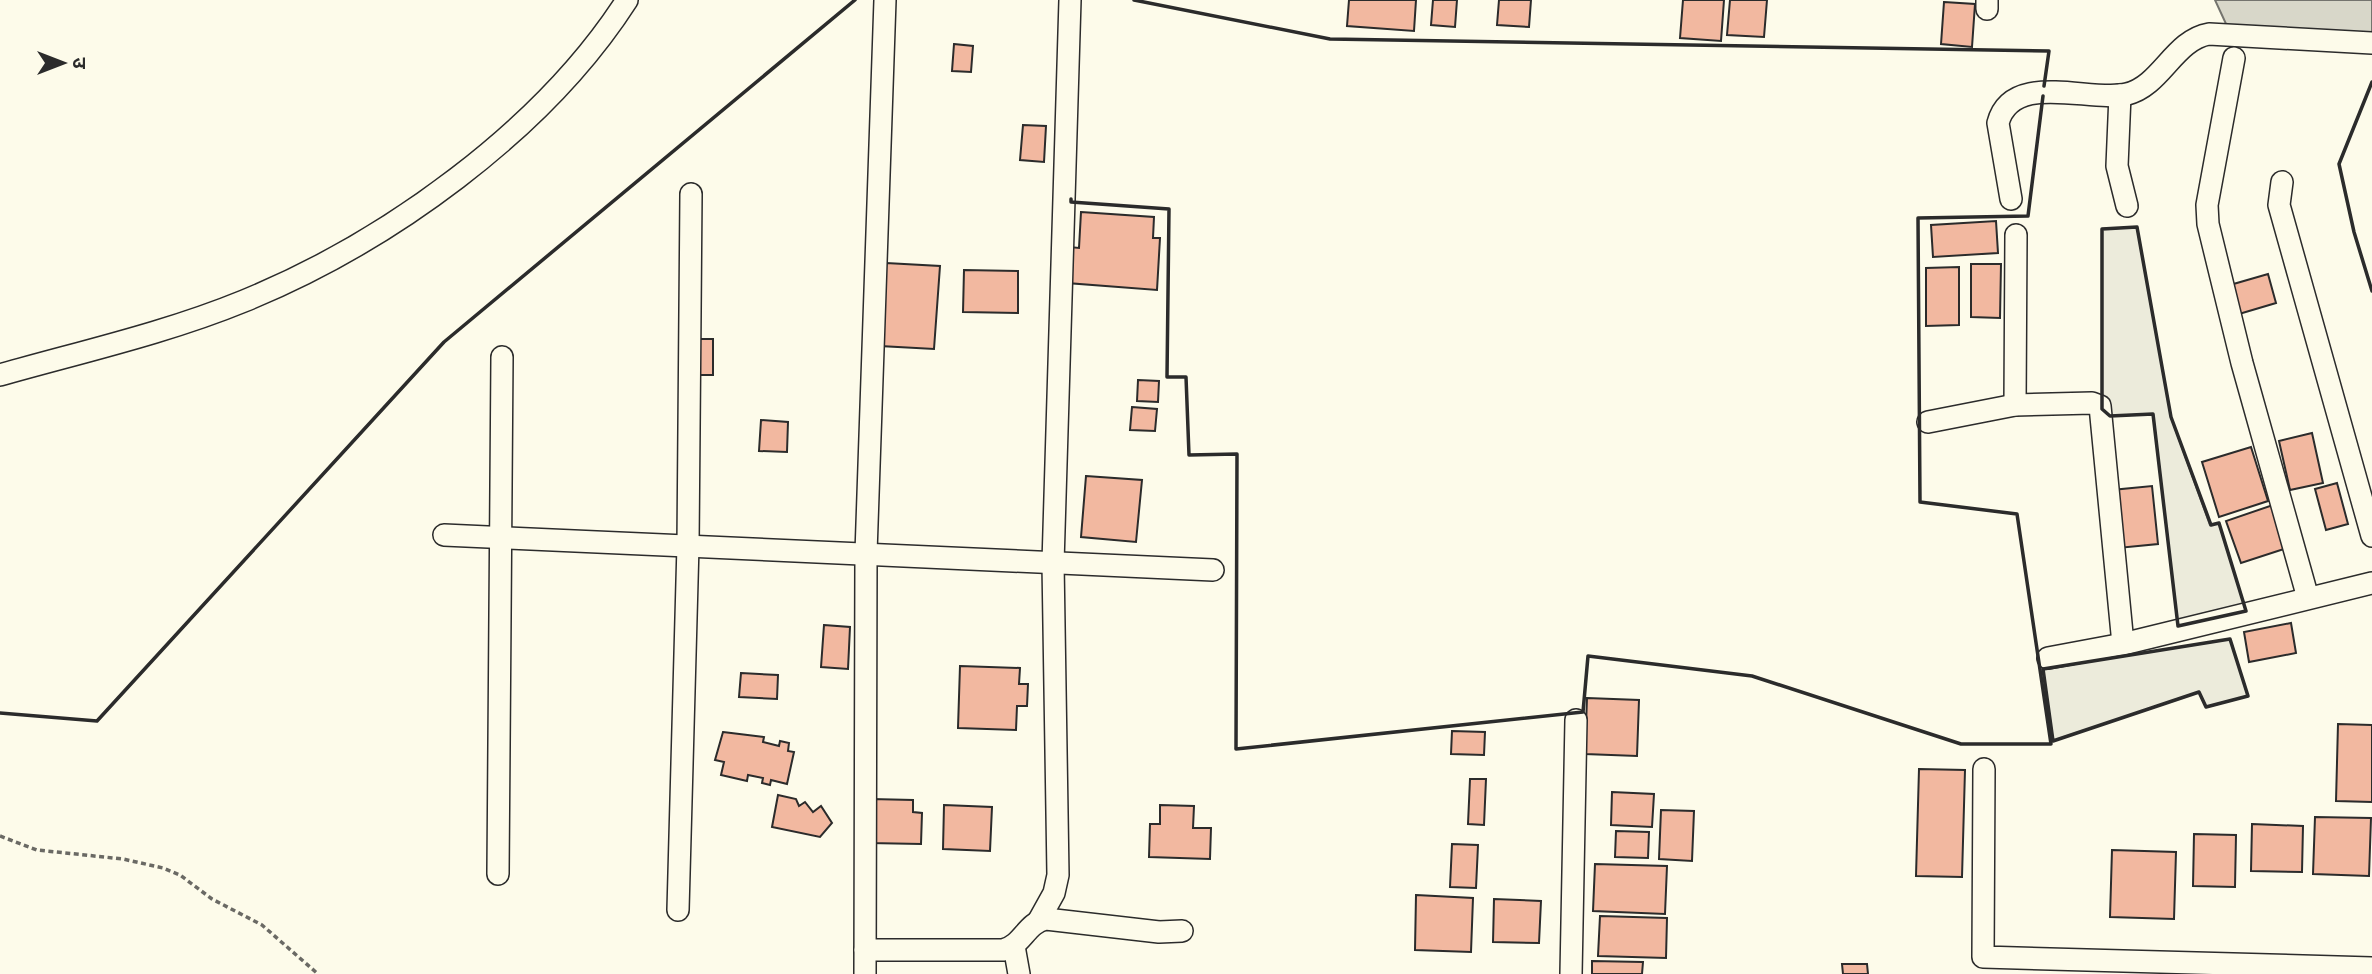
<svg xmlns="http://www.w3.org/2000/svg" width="2372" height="974" viewBox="0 0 2372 974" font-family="'PT Serif','Noto Sans Devanagari',serif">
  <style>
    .green { fill: #ecebdb; stroke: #74746e; stroke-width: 2 }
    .water { fill: #d8d7c9; stroke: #74746e; stroke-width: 2 }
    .building { fill: #f2b8a0; stroke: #2b2b2b; stroke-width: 2 }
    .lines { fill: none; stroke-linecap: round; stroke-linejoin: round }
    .minor-casing { stroke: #2b2b2b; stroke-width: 24 }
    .path { stroke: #6a6964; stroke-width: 3.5; stroke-dasharray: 5 3.5; stroke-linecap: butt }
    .minor { stroke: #fdfbea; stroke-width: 21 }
    .wall { stroke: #2b2b2b; stroke-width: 3.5 }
  </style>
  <rect width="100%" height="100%" fill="#fdfbea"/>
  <g class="green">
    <polygon points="2137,227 2171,417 2210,525 2219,523 2246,611 2178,626 2153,414 2110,416 2102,409 2102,229"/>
    <polygon points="2230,639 2248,696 2206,707 2199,692 2053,741 2043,669"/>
  </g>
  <polygon class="water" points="2215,0 2372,0 2372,44 2233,39"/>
  <g class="building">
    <polygon points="1349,0 1416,0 1414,31 1347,26"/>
    <polygon points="1433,0 1457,0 1455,27 1431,25"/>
    <polygon points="1499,0 1531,0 1529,27 1497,25"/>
    <polygon points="1683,0 1724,0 1721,41 1680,38"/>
    <polygon points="1730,0 1767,0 1764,37 1727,35"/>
    <polygon points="1944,2 1975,4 1972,47 1941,44"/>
    <polygon points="954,44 973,46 971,72 952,71"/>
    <polygon points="1023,125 1046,126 1044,162 1020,160"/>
    <polygon points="1081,212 1154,217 1153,238 1160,238 1157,290 1067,283 1070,247 1079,248"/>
    <polygon points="1996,221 1998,253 1933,257 1931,225"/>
    <polygon points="886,263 940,266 934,349 880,346"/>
    <polygon points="1971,264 2001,264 2000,318 1971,317"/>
    <polygon points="1959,267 1959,325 1926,326 1926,268"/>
    <polygon points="964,270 1018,271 1018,313 963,312"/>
    <polygon points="2268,274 2276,303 2239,314 2230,285"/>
    <rect x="692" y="339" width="21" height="36"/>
    <polygon points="1138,380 1159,381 1158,402 1137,401"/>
    <polygon points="1132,407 1157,409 1155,431 1130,430"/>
    <polygon points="761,420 788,422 787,452 759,451"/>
    <polygon points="2312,433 2323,483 2290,490 2279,441"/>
    <polygon points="2251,447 2268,501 2219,517 2202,462"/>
    <polygon points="1086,476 1142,480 1136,542 1081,537"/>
    <polygon points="2337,483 2348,524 2326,530 2315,489"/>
    <polygon points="2152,486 2158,544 2118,548 2112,490"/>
    <polygon points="2273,505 2287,548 2241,563 2226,521"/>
    <polygon points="2291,623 2296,653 2249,662 2244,632"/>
    <polygon points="824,625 850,627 848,669 821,667"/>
    <polygon points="960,666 1020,668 1019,684 1028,684 1027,706 1017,706 1016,730 958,728"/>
    <polygon points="741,673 778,675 777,699 739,697"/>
    <polygon points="1587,698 1639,700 1637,756 1585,754"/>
    <polygon points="2338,724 2372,725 2372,802 2336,801"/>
    <polygon points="1452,731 1485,732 1484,755 1451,754"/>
    <polygon points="723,732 764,737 763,742 779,746 780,741 789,743 788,751 794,752 787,784 771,780 770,785 762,783 763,778 748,775 747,781 721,775 724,762 715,760"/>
    <polygon points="1919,769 1965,770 1962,877 1916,876"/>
    <polygon points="1470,779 1486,779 1484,825 1468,824"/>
    <polygon points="1612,792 1654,794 1652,827 1611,825"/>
    <polygon points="778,795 796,799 799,806 805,802 813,812 821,806 832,823 820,837 772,827"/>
    <polygon points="871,799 913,800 913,812 922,813 921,844 869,843"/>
    <polygon points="944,805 992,807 990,851 943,849"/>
    <polygon points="1160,805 1194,806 1193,828 1211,828 1210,859 1149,857 1150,824 1160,824"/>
    <polygon points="1661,810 1694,811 1692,861 1659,859"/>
    <polygon points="2315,817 2371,818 2369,876 2313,874"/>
    <polygon points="2252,824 2303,826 2302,872 2251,871"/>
    <polygon points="1616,831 1649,832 1648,858 1615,857"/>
    <polygon points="2194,834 2236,835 2235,887 2193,886"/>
    <polygon points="1452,844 1478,845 1476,888 1450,887"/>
    <polygon points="2112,850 2176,852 2174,919 2110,917"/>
    <polygon points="1595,864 1667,866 1665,914 1593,911"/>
    <polygon points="1416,895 1473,898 1471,952 1415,950"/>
    <polygon points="1494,899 1541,901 1539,943 1493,942"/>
    <polygon points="1600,916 1667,918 1666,958 1598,956"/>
    <polygon points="1592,961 1643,962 1642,974 1592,974"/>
    <polygon points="1842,964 1867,964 1868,974 1843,974"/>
  </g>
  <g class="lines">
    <g class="minor-casing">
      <g id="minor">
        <polyline points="1987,0 1987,9"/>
        <polyline points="2234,58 2207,205 2208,224 2242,363 2308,598"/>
        <polyline points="2120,95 2117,166 2127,206"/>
        <polyline points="2282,182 2279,205 2372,536"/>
        <path d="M 2011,199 L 1998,123 C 2012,70 2091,103 2127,94 C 2161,86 2174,40 2209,34 L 2372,43"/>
        <path d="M 0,375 C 81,352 166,333 244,301 C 386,243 543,131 627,0"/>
        <polyline points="2015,405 2016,235"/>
        <polyline points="1928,422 2015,405 2092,403 2100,406 2123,644"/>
        <polyline points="444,535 1213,570"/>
        <polyline points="2048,658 2123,644 2372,583"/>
        <polyline points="1984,769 1983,957 2372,968"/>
        <polyline points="498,874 502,357"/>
        <polyline points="678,910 688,545 691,194"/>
        <polyline points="1039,920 1054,893 1058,875 1053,563 1070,0"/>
        <polyline points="1014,946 1019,974"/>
        <path d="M 865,950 L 1003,950 C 1023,945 1026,923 1046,919 L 1159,932 L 1182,931"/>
        <polyline points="865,974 866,553 885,0"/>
        <polyline points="1571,974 1576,720"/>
      </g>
    </g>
    <polyline class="path" points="0,836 37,850 123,859 163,868 180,875 212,899 262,925 318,974"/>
    <use href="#minor" class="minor"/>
    <g class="wall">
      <polyline points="1134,0 1330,39 2049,51 2044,86"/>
      <polyline points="2372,82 2339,164 2354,232 2372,291"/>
      <polyline points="1071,199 1071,202 1169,209 1167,377 1186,377 1189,455 1237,454 1236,749 1583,712 1588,656 1752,676 1961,744 2051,744 2017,514 1920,502 1918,218 2028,216 2043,96"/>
      <polygon points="2137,227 2171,417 2211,525 2219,523 2246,611 2178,626 2153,414 2110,416 2102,409 2102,229"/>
      <polygon points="2230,639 2248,696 2206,707 2199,692 2053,741 2043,669"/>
      <polyline points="0,713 97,721 444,342 855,0"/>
    </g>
  </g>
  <g transform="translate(63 63) rotate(90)" stroke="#fdfbea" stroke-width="5" paint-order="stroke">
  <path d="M0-5L12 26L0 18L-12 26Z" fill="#2b2b2b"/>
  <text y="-10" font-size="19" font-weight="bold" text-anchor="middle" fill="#2b2b2b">उ</text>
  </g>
</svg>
